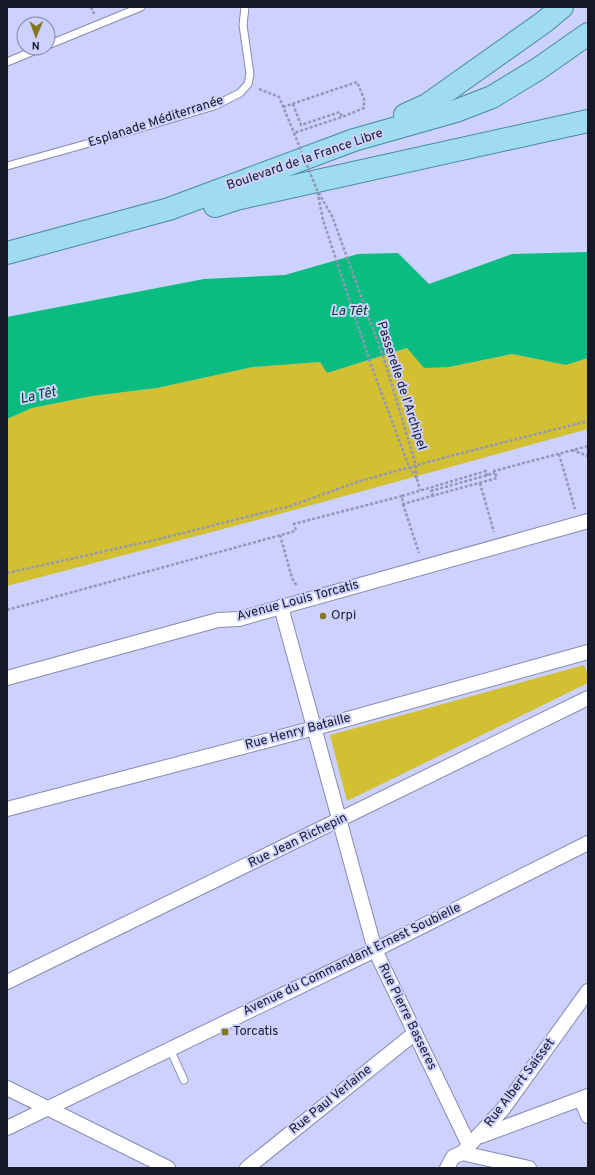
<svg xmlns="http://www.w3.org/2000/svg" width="595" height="1175" viewBox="0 0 595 1175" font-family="Overpass,sans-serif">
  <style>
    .green { fill: #d3c032 }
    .water { fill: #0abc7f }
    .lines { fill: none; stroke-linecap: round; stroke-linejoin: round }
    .service-casing { stroke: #878ab3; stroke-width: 9 }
    .minor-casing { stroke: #878ab3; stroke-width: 16 }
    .primary-casing { stroke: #4788a2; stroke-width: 24 }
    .path { stroke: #9396b9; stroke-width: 2.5; stroke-dasharray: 3 2; stroke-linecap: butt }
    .service { stroke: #fff; stroke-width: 7 }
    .minor { stroke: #fff; stroke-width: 14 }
    .primary { stroke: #a0dcef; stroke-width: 22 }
    .path-bridge { stroke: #9396b9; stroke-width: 2.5; stroke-dasharray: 3 2; stroke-linecap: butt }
    .poi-dot { fill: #84781c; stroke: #cdd1fd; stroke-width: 1.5 }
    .labels { text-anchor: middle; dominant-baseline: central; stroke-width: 4; stroke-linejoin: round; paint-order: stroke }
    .street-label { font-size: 13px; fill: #171827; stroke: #cdd1fd }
    .poi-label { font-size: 13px; fill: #171827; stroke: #cdd1fd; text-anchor: start }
    .water-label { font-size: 14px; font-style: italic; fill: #02432b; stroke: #cdd1fd }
  </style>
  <rect width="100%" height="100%" fill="#cdd1fd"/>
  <g class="green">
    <polygon points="407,348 449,367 512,354 566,365 588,358 588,429 272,516 7,586 7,419 32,408 92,396 157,388 253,367 320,362 327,373"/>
    <polygon points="584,665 588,674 588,683 347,801 330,735"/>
  </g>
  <polygon class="water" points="588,252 588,358 566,365 512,354 449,367 424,368 407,348 327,373 320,362 253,367 157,388 92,396 32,408 7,419 7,317 204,279 285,275 358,254 398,253 429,284 512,254"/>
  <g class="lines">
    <g class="service-casing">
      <g id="service">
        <polyline points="48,45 141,7"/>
        <polyline points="7,62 41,48"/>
        <polyline points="7,166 104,139 214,106 240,93 248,84 250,74 243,25 245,7"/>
        <polyline points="170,1049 184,1080"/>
      </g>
    </g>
    <g class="minor-casing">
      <g id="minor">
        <polyline points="281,607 375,950 469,1145"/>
        <polyline points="7,678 218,620 239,619 588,521"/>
        <polyline points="7,809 326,725 588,652"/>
        <polyline points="7,982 588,698"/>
        <polyline points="7,1088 168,1168"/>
        <polyline points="581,1099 588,1116"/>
        <polyline points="7,1128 363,956 588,843"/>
        <polyline points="481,1136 588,1096"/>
        <polyline points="462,1153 529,1168"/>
        <polyline points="247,1168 415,1033"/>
        <polyline points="447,1168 453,1157 462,1153 503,1109 588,991"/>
      </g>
    </g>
    <g class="primary-casing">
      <g id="primary">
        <polyline points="405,115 427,105 544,22 562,7"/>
        <polyline points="215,206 236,199 588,121"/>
        <polyline points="7,253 169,209 354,140 456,111 492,97 538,69 588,34"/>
      </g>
    </g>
    <g class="path">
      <polyline points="91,7 94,14"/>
      <polyline points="259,89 279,97 292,128"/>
      <polyline points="293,104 301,125 340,112 342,117 294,133"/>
      <polyline points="283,107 357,82 364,99 364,108 342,117"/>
      <polyline points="572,450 588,456"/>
      <polyline points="559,454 575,509"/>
      <polyline points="417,479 420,490"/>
      <polyline points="480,483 494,532"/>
      <polyline points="402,496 486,471 487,476"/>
      <polyline points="433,496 431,491 495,473"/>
      <polyline points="403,504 419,553"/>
      <polyline points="280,535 292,578 297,586"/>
      <polyline points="7,573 155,540 290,506 360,481 450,456 588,421"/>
      <polyline points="7,610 292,532 296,530 294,524 402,496 403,504 497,478 494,471 588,446"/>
    </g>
    <use href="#service" class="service"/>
    <use href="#minor" class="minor"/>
    <use href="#primary" class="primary"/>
    <polyline class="path-bridge" points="292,128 317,190 332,216 385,362 415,462 417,479 408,464 371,365 323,220 317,190"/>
  </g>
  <g class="poi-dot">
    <circle cx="323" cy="616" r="4"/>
    <rect x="221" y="1028" width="8" height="8" rx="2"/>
  </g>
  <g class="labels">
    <g class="street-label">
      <text transform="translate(156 122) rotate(-18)">Esplanade Méditerranée</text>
      <text transform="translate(305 160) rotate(-19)">Boulevard de la France Libre</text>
      <text transform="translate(401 386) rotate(72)">Passerelle de l'Archipel</text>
      <text transform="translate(298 601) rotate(-15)">Avenue Louis Torcatis</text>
      <text transform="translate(298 732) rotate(-15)">Rue Henry Bataille</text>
      <text transform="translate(298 841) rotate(-26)">Rue Jean Richepin</text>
      <text transform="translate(352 960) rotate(-26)">Avenue du Commandant Ernest Soubielle</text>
      <text transform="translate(407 1017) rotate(64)">Rue Pierre Basseres</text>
      <text transform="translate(520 1083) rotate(-53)">Rue Albert Saisset</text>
      <text transform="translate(331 1100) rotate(-39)">Rue Paul Verlaine</text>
    </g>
    <g class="poi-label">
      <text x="331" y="616">Orpi</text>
      <text x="233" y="1032">Torcatis</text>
    </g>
    <g class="water-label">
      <text x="349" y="311">La Têt</text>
      <text transform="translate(38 396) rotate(-12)">La Têt</text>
    </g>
  </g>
  <rect width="595" height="1175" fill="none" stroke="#171827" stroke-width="16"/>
  <g transform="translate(36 36) rotate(181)"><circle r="19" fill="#cdd1fd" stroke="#8487a7"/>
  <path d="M0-3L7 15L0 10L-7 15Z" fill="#84781c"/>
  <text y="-6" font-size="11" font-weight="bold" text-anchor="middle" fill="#171827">N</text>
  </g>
</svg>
